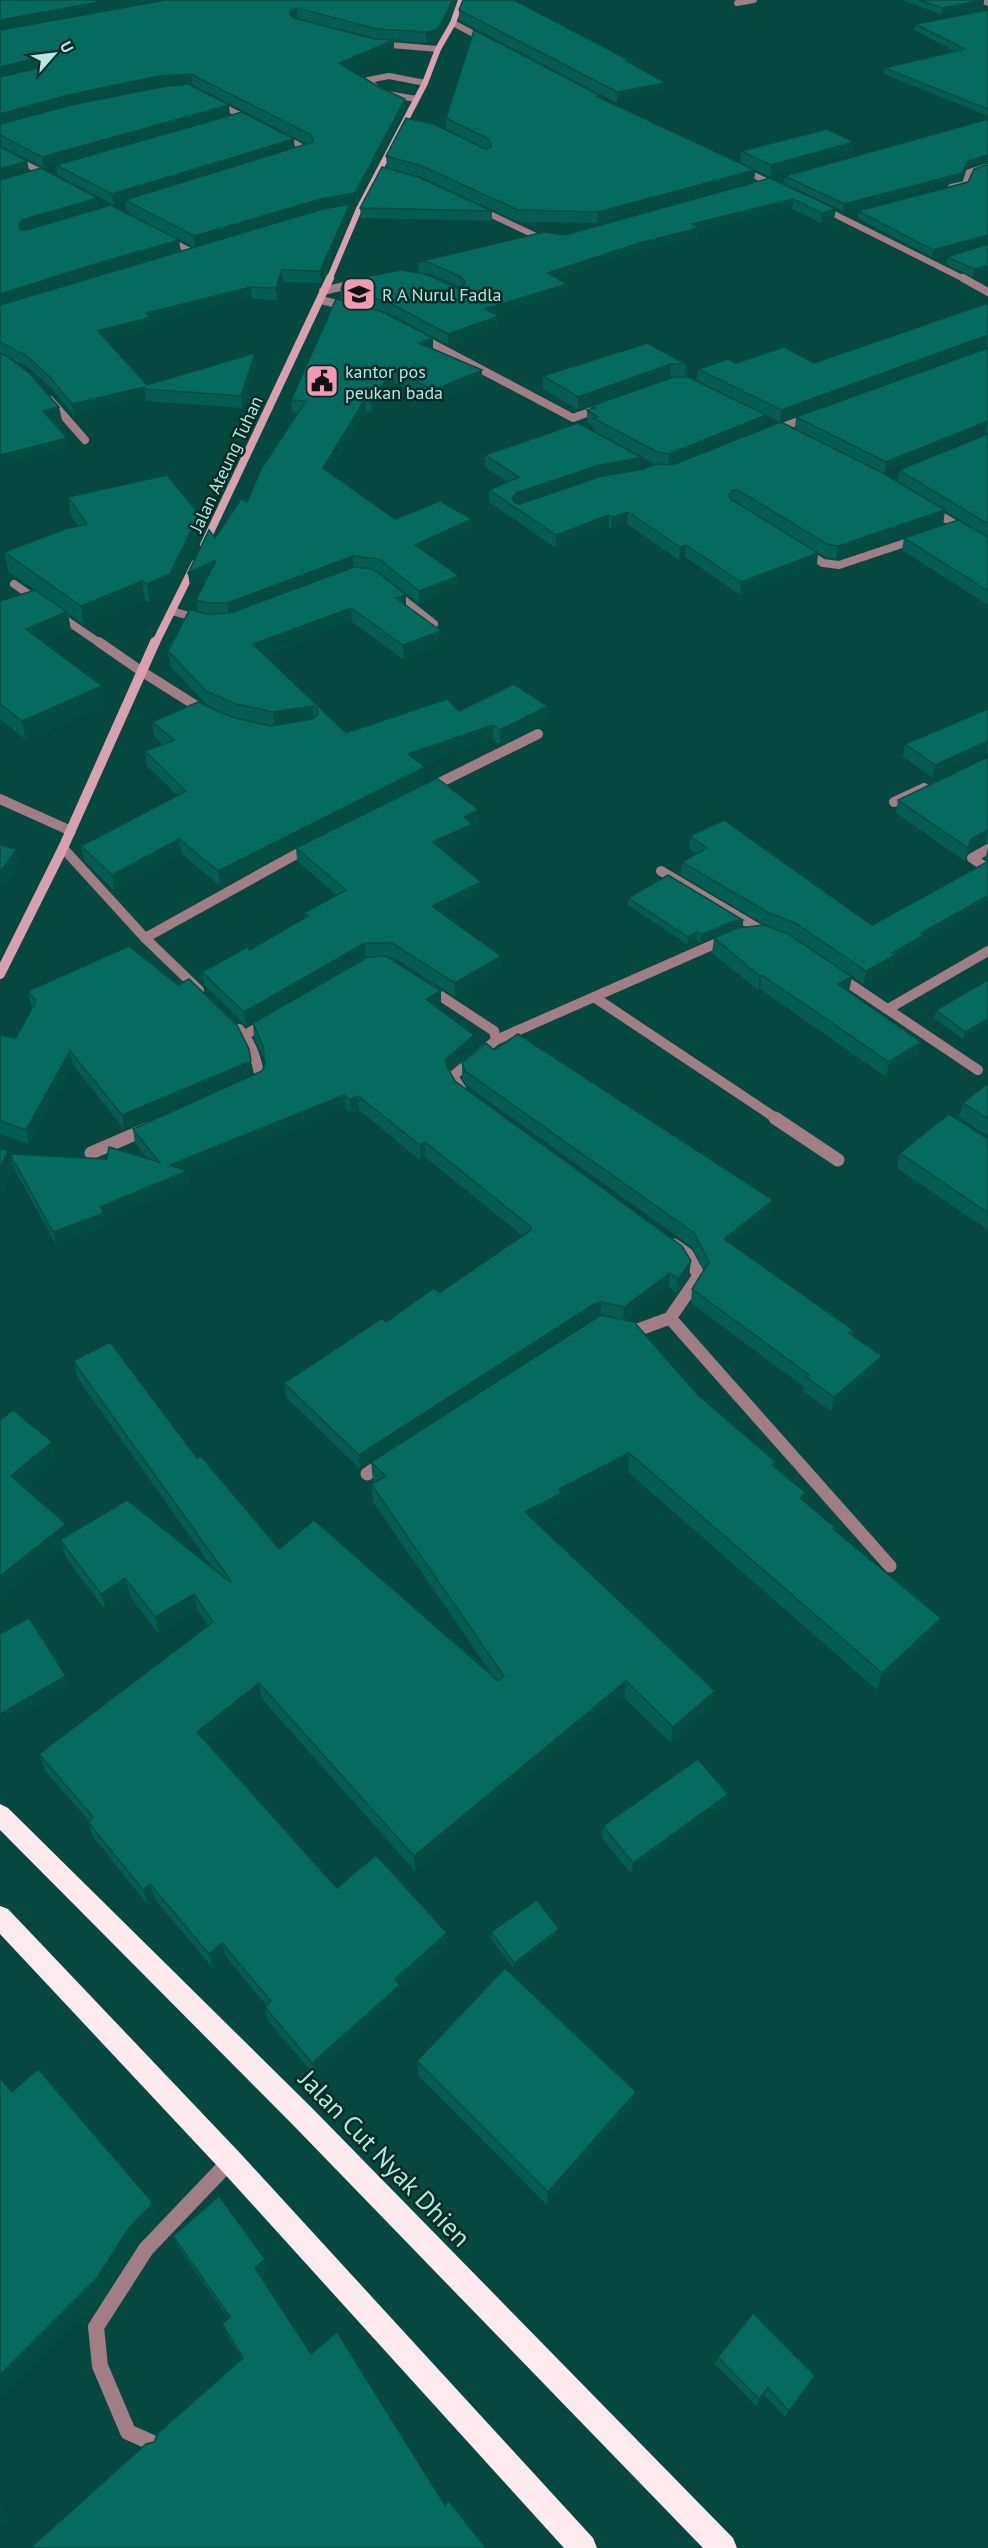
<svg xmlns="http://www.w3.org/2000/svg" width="988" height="2548" viewBox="0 0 988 2548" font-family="'PT Sans',sans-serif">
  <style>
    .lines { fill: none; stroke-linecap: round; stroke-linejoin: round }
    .lane-far2 { stroke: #a17d86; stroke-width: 6 }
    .lane-far1 { stroke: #a17d86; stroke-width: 8 }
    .lane { stroke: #a17d86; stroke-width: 10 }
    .street-far4 { stroke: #a17d86; stroke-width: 6 }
    .street-far3 { stroke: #a17d86; stroke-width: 8 }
    .street-far2 { stroke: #a17d86; stroke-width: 10 }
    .street-far1 { stroke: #a17d86; stroke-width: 13 }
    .street { stroke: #a17d86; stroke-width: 16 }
    .secondary-far2 { stroke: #d9a0af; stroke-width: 6 }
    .secondary-far1 { stroke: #d9a0af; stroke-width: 8 }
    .secondary { stroke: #d9a0af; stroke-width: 10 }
    .highway { fill: #fceaee; fill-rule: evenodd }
    .wall { fill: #045c52; fill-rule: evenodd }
    .shaded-wall { fill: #044b42 }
    .building { fill: #056b5f; stroke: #044b42; stroke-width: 1.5 }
    .labels { text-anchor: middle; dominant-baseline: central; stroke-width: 5; stroke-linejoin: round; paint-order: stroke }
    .far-poi-label { font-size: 18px; fill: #b7e7de; stroke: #062a25; text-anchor: start }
    .far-street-label { font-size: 18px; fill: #b7e7de; stroke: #062a25 }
    .near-street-label { font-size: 26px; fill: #b7e7de; stroke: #062a25 }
  </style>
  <rect width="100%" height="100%" fill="#06473f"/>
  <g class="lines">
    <g class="lane-far2">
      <polyline points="379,44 438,49"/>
      <polyline points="416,99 382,93 368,80 389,76 425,83"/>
    </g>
    <g class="lane-far1">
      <polyline points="323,291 357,283"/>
      <polyline points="14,584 40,602"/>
      <polyline points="57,614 101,644"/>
    </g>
    <polyline class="lane" points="99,642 141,671"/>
    <g class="street-far4">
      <polyline points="980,0 988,3"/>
      <polyline points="737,3 754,0"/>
      <polyline points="453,23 487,41"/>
      <polyline points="216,103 252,121"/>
      <polyline points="281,135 309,151 303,154"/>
      <polyline points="0,151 49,176"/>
      <polyline points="741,169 776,186"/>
      <polyline points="951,187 965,184 969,172 988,166"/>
      <polyline points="477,208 536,236 549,239"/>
      <polyline points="822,208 966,280"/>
      <polyline points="165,238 192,252"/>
    </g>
    <g class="street-far3">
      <polyline points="963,278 988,292"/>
      <polyline points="321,300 349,307"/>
      <polyline points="420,337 573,418 603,407"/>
      <polyline points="50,400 85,440"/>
      <polyline points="772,431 809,417"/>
      <polyline points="930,509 988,544"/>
      <polyline points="804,551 823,563 839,565 917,539"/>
      <polyline points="395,593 434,624"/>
      <polyline points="172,611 203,620"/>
    </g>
    <g class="street-far2">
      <polyline points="141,671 206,712"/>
      <polyline points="429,788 538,734"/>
      <polyline points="0,799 71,831"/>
      <polyline points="894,802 924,788"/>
      <polyline points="63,848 145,938 199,990"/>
      <polyline points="988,849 972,858 988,869"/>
      <polyline points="661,871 764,932"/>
      <polyline points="145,938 311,846"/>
      <polyline points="838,976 978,1070"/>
      <polyline points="427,987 494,1031 496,1040 453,1076 463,1092"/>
      <polyline points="594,997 777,1119"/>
      <polyline points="888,1009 988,951"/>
      <path d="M 239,1029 C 252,1043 257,1060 260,1079 L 253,1083"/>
      <polyline points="245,1035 267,1022"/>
      <polyline points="496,1040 726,939"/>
    </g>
    <g class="street-far1">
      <polyline points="775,1118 838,1160"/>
      <polyline points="91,1153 149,1128"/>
      <polyline points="670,1318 890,1566"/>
      <polyline points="626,1331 632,1332 670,1318 699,1276 687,1254 674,1245"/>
      <polyline points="367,1474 385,1462"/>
    </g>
    <polyline class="street" points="155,2444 128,2432 100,2366 96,2327 146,2249 230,2161"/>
    <polyline class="secondary-far2" points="329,280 359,209 425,83 438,49 453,23 461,0"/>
    <g class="secondary-far1">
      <polyline points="204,545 330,278"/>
      <polyline points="155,644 195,564"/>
    </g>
    <polyline class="secondary" points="0,974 63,848 155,642"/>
    <g class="highway">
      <polygon points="0,1804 8,1808 312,2108 733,2538 737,2548 703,2548 294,2126 0,1830"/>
      <polygon points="0,1906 8,1909 239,2152 593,2538 597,2548 564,2548 221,2170 0,1934"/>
    </g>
  </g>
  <g class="wall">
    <path d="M 0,0 L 456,0 L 448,21 L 437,40 L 426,43 L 378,39 L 297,18 L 296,18 L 375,39 L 394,40 L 394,51 L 350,69 L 379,87 L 405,99 L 405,109 L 356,204 L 350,205 L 350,216 L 321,283 L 283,282 L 277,300 L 252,299 L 152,324 L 153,330 L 107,341 L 147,385 L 256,366 L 242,408 L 146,401 L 145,399 L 74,416 L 52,389 L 29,368 L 0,353 L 0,147 L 27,161 L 29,171 L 98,198 L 99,208 L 181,251 L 194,247 L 127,212 L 125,201 L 114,205 L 57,175 L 56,165 L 44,168 L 2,146 L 0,147 ZM 189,84 L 192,84 L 307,144 L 295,148 L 124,145 ZM 154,259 L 59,288 L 107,272 Z"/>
    <polygon points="900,0 984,0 983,7 941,14"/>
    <polygon points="459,10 629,60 629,62 666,83 665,93 617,103 459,20"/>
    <polygon points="988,10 988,116 884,74 884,68 955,51 914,30 915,24"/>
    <polygon points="601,96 601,98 740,163 741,151 853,153 770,177 755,170 754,181 597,223 518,222 422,177 387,167 386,156 485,148 446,129 446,118"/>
    <polygon points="988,164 988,242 932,257 857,218 858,211 968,182"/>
    <polygon points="966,168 961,180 843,211 784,183 785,176"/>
    <polygon points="770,178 834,219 821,223 792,209 699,232 698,239 638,253 559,279 567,284 567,294 497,315 499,316 499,327 448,345 389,313 341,299 341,289 457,288 460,287 428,273 419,273 418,262 565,235"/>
    <polygon points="360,208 492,211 492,221 361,218"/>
    <polygon points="988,244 973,277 946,264 947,257"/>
    <polygon points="988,303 988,347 986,346 780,422 697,380 698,369 736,363 814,363"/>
    <polygon points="647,343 686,364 685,377 765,427 671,465 672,465 795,429 796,417 988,348 988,433 986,432 884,473 897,481 899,470 988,434 988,537 945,511 943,523 836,559 825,557 736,503 817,566 740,595 685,557 679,560 627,524 611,530 609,528 556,548 489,502 489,490 507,482 485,467 485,455 641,457 641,470 655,464 593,430 593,426 587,422 587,410 591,409 591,406 674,377 670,377 578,410 543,389 543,376"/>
    <polygon points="433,349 482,370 482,382 434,402 393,382 371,412 366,411 329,472 395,519 472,519 472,532 426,553 459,576 459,589 419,604 379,572 377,572 406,606 441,631 441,645 404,660 352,622 265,655 346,733 459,711 548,721 500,745 493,740 421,765 425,767 425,782 220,886 182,854 114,890 84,861 81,846 178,796 147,766 145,751 163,744 154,736 152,722 231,717 237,718 208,706 170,666 168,651 198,611 196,600 208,578 190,585 188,573 215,538 247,502 298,413 292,412 291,400"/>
    <polygon points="68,497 199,514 202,532 173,593 150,603 145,600 84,625 68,613 71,630 43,642 102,686 106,705 26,740 0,719 0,601 46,598 8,571 4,552 78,526 71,515"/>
    <polygon points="988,537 988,605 902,550 904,538"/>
    <polygon points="988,709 988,754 986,753 932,777 903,757 905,744"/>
    <polygon points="988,757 988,843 985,843 969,852 965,861 896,813 898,800"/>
    <polygon points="479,810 479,824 472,827 473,838 444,851 481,882 481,896 443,914 501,956 501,970 455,997 393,957 388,957 441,1005 437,1007 474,1049 450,1071 455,1081 691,1261 689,1275 677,1293 669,1287 625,1320 698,1395 775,1468 806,1493 804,1502 835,1527 834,1531 935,1635 877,1690 628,1472 562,1505 561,1511 537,1523 712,1708 671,1743 624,1698 415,1871 262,1699 208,1744 337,1888 447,1933 447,1948 400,1990 401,1999 315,2076 268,2021 265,2007 266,2005 226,1957 213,1968 155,1900 148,1905 93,1837 88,1822 89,1821 45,1771 39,1754 208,1626 198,1611 159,1635 130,1596 106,1611 66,1558 63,1548 0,1599 0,1420 58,1460 25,1488 69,1535 214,1570 78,1379 73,1361 197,1458 279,1549 493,1676 373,1502 371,1484 374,1482 373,1481 371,1462 599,1317 593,1318 360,1469 286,1397 284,1383 386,1322 439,1293 523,1236 425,1157 420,1160 359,1110 351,1114 346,1109 188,1174 190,1185 105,1221 107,1227 57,1246 14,1169 10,1154 107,1159 148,1159 135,1143 133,1129 262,1071 265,1064 265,1060 254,1038 253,1023 367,957 246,1026 204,985 202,972 250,950 304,918 304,913 336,895 297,861 296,848"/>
    <polygon points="690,836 872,925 922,944 921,948 894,962 893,968 863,984 793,936 788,934 852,977 848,992 921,1042 917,1056 886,1077 760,989 758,990 712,953 714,938 767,926 681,875 682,862 697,854 689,848"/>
    <polygon points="988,848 988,861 985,859"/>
    <polygon points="628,898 730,929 700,943 696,939 687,944 628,905"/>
    <polygon points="129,946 124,1129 73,1065 29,1144 0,1134 0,1035 16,1038 33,1007 31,1005 28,991"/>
    <polygon points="988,980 963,1039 934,1018 936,1010"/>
    <polygon points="494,1050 773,1200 771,1214 732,1245 853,1330 852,1335 882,1356 878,1370 831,1411 803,1391 804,1387 691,1303 692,1289 704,1270 692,1247 466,1085 462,1078 462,1063"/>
    <polygon points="988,1083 988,1136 959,1117 963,1103"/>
    <polygon points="988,1139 988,1230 897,1168 900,1153"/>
    <polygon points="728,1794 726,1806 631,1874 602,1838 603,1826"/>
    <polygon points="491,1932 558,1935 513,1968 491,1938"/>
    <polygon points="417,2061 634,2106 547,2205 418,2075"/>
    <polygon points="173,2236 265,2259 270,2272 262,2279 311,2354 445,2505 486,2548 154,2442 242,2359 227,2336 222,2324 228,2318 180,2250"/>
    <polygon points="718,2357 811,2383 785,2417 764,2395 756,2406 715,2364"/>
  </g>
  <g class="shaded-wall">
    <polygon points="109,0 164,0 0,31 0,20"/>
    <polygon points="452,0 456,0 448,21 437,40 426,43 426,32"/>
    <polygon points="984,0 983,7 941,14 942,8"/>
    <polygon points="297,8 297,18 292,20 290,15 291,10"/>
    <polygon points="394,40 394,51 340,74 339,63"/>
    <polygon points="36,58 38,69 0,78 0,67"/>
    <polygon points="191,74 192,84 160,87 0,126 0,114 68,95 159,76"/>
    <polygon points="666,83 665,93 617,103 617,92"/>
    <polygon points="405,99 405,109 356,204 350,205 350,216 321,283 320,271 195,248 194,236"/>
    <polygon points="229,105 230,116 44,168 42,157"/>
    <polygon points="0,135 2,146 0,147"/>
    <polygon points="294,139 295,150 114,205 112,194"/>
    <polygon points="854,142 853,153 770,177 771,165"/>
    <polygon points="988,155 988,162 966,168 961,180 843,211 844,204 967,161"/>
    <polygon points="27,161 29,172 0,181 0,169"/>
    <polygon points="755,170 754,181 597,223 598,212"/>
    <polygon points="98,198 99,209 21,236 19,225 22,220"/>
    <polygon points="793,199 792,209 699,232 698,239 638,253 547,283 548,273 692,224"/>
    <polygon points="836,209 834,219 821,223 822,213"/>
    <polygon points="988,235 988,242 932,257 933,250"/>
    <polygon points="179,240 181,252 107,272 0,307 0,294 105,261"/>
    <polygon points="988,265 988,272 973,277 974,269"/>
    <polygon points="282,270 283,282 277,300 276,288"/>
    <polygon points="567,284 567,294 484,319 484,309"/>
    <polygon points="251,287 252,299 152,324 153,330 100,343 98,331 146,313"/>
    <polygon points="499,316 499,327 448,345 448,334"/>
    <polygon points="988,335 986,346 780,422 781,410"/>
    <polygon points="433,338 433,350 419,343"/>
    <polygon points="255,353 256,366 242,408 241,396"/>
    <polygon points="671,364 670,377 578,410 578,397"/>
    <polygon points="393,370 393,382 371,412 371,400"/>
    <polygon points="482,370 482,382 434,402 434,390"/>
    <polygon points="144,387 146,399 74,416 72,404"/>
    <polygon points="365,399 366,411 324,480 323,468"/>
    <polygon points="59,407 62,420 45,424 43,411"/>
    <polygon points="766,415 765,427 668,466 669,454"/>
    <polygon points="988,421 986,432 884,473 886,462"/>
    <polygon points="67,438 69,451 0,468 0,455"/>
    <polygon points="641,457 641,470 516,505 512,498 516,493 596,466"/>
    <polygon points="945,510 943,523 836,559 838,546"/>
    <polygon points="628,512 627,524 611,530 612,517"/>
    <polygon points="199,514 202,532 173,593 150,603 147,584"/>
    <polygon points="609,515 609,528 556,548 556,535"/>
    <polygon points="472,519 472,532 415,558 415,545"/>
    <polygon points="686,545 685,557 679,560 680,547"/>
    <polygon points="818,553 817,566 740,595 741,582"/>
    <polygon points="353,556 354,569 229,616 227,603"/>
    <polygon points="216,560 218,573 190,585 188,573"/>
    <polygon points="459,576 459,589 419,604 419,591"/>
    <polygon points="142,581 145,600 84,625 81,606"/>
    <polygon points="406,595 406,609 396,598"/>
    <polygon points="351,608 352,622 255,658 253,644"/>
    <polygon points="67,612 71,630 30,647 26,629"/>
    <polygon points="441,631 441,645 404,660 403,645"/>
    <polygon points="102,686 106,705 26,740 22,721"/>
    <polygon points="313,706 314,720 274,727 273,712"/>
    <polygon points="548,706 548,721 500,745 500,730"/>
    <polygon points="493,725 493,740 408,769 408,754"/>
    <polygon points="988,741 986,753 932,777 935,765"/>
    <polygon points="425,767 425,782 220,886 218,871"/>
    <polygon points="479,810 479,824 472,827 473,838 434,856 433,842 464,817"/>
    <polygon points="988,830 985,843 969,852 965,861 971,839"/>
    <polygon points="179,839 182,854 114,890 112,875"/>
    <polygon points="17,849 21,864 0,893 0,872"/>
    <polygon points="481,882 481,896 432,919 432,906"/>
    <polygon points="988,896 988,907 922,944 921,948 894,962 893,968 863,984 866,971 892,953 921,933"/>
    <polygon points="743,920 743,928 730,929 700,943 701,935 731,922"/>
    <polygon points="697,932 696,939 687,944 688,937"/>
    <polygon points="365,943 366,957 246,1026 244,1012"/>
    <polygon points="501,956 501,970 455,997 455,983"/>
    <polygon points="762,975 760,989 758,990 760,976"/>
    <polygon points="852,977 849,991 835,999 838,984"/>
    <polygon points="441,991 441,1005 427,1014 426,999"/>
    <polygon points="988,1019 988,1025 963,1039 965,1032"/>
    <polygon points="474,1035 474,1049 446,1074 446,1059"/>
    <polygon points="921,1042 917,1056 886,1077 889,1062"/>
    <polygon points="249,1049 252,1075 124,1129 122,1115"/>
    <polygon points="70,1051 73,1065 29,1144 26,1130"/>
    <polygon points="344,1095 346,1109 188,1174 190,1185 105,1221 107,1227 57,1246 53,1232 100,1207 170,1165"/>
    <polygon points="358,1096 359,1110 351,1114 350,1100"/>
    <polygon points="425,1142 425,1157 420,1160 420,1145"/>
    <polygon points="8,1150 13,1169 0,1204 0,1170"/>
    <polygon points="773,1200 771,1214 722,1253 724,1239"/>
    <polygon points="691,1261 689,1275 677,1293 678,1279"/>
    <polygon points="670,1273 669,1287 623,1321 624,1307"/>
    <polygon points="601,1302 600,1317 593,1318 360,1469 359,1455 594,1304"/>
    <polygon points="882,1356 878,1370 831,1411 834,1397"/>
    <polygon points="52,1442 58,1460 17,1494 11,1476"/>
    <polygon points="629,1453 628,1472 562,1505 561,1511 524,1530 525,1512 559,1489"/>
    <polygon points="806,1493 802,1511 800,1498"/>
    <polygon points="66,1524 71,1542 60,1540 63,1548 0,1599 0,1576"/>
    <polygon points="125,1578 130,1596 106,1611 101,1594"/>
    <polygon points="194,1594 198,1611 159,1635 155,1617"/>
    <polygon points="941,1618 935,1635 877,1690 882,1673"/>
    <polygon points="66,1676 70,1687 5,1725 0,1714"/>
    <polygon points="626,1681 624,1698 415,1871 414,1856"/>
    <polygon points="259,1683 262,1699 201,1749 197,1732"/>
    <polygon points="715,1691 712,1708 671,1743 673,1727"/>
    <polygon points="728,1794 726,1806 631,1874 633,1863"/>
    <polygon points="150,1884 155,1900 148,1905 143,1890"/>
    <polygon points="559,1929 558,1935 513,1968 514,1963"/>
    <polygon points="447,1933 447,1948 400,1990 401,1999 315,2076 312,2063 395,1979"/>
    <polygon points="222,1943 226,1957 213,1968 209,1954"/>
    <polygon points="636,2092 634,2106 547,2205 548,2192"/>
    <polygon points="153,2203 161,2218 137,2243 106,2293 0,2399 0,2375 129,2228"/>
    <polygon points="265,2259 270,2272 260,2282 255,2268"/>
    <polygon points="815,2376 811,2383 785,2417 789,2411"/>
    <polygon points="768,2388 764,2395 756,2406 759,2399"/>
    <polygon points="0,2501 11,2521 0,2530"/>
  </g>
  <g class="building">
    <polygon points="0,0 109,0 0,20"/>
    <polygon points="166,0 452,0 448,11 437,30 426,32 377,29 297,8 291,10 290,15 294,18 375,39 394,40 339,63 379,87 405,99 355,193 321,199 194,236 125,200 313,142 311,135 191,74 159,76 68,95 0,114 0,77 39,68 42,62 36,58 0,67 0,30"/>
    <polygon points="463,0 514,0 629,60 626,61 666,83 617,92 459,10"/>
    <polygon points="919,0 984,0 942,8"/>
    <polygon points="988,10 988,109 884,68 965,49 915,24"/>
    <polygon points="474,30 601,96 596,96 755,170 598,212 518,210 422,166 386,156 406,118 434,124 485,149 491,147 489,139 446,118"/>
    <polygon points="188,84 229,105 42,157 0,135 0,124 71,105 161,87"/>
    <polygon points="242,112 294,139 112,194 56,165"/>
    <polygon points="988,119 988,155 967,161 962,173 844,204 785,176"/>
    <polygon points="827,129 854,142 771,165 741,151"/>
    <polygon points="0,147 27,161 0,169"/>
    <polygon points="988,164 988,235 933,250 858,211 968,182 974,169"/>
    <polygon points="382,167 418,177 492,211 360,208"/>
    <polygon points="41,168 98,198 22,220 19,225 21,230 26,230 111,205 179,240 105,261 0,294 0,180"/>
    <polygon points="770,178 836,209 822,213 793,199 692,224 699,228 639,243 548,273 567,284 484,309 499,316 448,334 388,302 341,289 344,281 401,270 425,274 457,288 464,285 465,281 461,277 428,262 418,262 544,232 565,235"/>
    <polygon points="350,204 320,271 282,270 276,288 251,287 146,313 151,317 98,331 147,385 255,353 241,396 144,389 144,387 72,404 50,377 27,356 0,342 0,305 323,209"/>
    <polygon points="988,244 988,265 974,269 947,257"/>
    <polygon points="336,299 383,312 433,338 419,343 482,370 434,390 393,370 371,400 365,399 323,468 395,519 440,501 472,519 415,545 459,576 419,591 379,559 353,556 227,603 207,603 196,600 216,560 188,573 209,530 215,538 241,499 247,502 261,469 306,401 291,400"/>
    <polygon points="988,303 988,335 781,410 698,369 728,359 736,363 784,347 814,363"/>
    <polygon points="647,343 686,364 671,364 578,397 543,376"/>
    <polygon points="988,348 988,421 886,462 796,417"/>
    <polygon points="0,353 8,357 30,374 59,407 43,411 67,438 0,455"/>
    <polygon points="674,377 688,377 766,415 669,454 657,452 593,418 598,417 587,410 595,408 591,406"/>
    <polygon points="781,422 883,473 945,510 838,546 827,544 738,490 733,490 729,495 732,500 818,553 741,582 686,545 680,547 628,512 612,517 609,515 556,535 489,490 519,477 485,455 578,423 641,457 596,466 516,493 512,498 515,503 520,504 599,477 643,469 656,464 672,465"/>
    <polygon points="988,434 988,524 899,470"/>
    <polygon points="167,475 199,514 170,574 147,584 142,581 81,606 4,552 65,529 87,524 68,497"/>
    <polygon points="958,520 988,537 988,591 904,538"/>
    <polygon points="354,567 373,569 406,595 396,598 441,631 403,645 351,608 253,644 346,733 447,699 459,711 514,684 548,706 500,730 493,725 408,754 425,767 218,871 179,839 112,875 81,846 186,791 145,751 174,740 152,722 198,702 231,717 271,726 312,719 318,714 317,708 313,706 273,712 236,704 206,691 168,651 190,609 206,614 230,613"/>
    <polygon points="35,590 67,612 26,629 102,686 22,721 0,704 0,601"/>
    <polygon points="988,709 988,741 935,765 905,744"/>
    <polygon points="988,757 988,830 971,839 968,848 898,800"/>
    <polygon points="437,778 479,810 464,817 472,824 433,842 481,882 432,906 501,956 455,983 392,943 365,943 244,1012 202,972 247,947 250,950 308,916 304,913 346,890 296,848"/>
    <polygon points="724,820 872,925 987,862 988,862 988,896 921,933 924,935 892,953 895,955 866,971 795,923 769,913 682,862 707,848 690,836"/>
    <polygon points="0,845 17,849 0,872"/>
    <polygon points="668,875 743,920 731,922 701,935 697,932 688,937 628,898"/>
    <polygon points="765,925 788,934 852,977 838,984 921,1042 889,1062 762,975 760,976 714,938 737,928"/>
    <polygon points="129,946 178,985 189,979 237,1025 249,1049 251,1061 122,1115 70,1051 26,1130 0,1121 0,1035 16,1038 36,1001 28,991"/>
    <polygon points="386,956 441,991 426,999 474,1035 446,1059 446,1065 455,1081 682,1246 691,1261 678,1279 670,1273 624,1307 601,1302 594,1304 359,1455 284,1383 382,1318 386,1322 434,1288 439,1293 531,1230 531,1227 425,1142 420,1145 358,1096 350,1100 344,1095 170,1165 187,1171 100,1207 104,1213 53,1232 10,1154 107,1159 109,1147 159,1162 133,1129 262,1071 265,1064 263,1046 253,1023 368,957"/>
    <polygon points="988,980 988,1019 965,1032 936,1010"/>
    <polygon points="518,1034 773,1200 724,1239 853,1330 849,1333 882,1356 834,1397 806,1377 809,1375 692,1289 709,1262 694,1233 465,1071 462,1063 486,1043 494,1050"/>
    <polygon points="988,1083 988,1119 963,1103"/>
    <polygon points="949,1114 988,1139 988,1213 900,1153"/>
    <polygon points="0,1149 8,1150 0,1170"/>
    <polygon points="601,1315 634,1322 698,1395 776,1462 772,1465 806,1493 800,1498 835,1527 833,1529 941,1618 882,1673 629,1453 559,1489 562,1493 525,1512 715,1691 673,1727 626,1681 414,1856 259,1683 197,1732 337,1888 376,1855 447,1933 395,1979 400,1985 312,2063 265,2007 271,2001 222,1943 209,1954 150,1884 143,1890 88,1822 93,1817 39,1754 213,1622 194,1594 155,1617 125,1578 101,1594 60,1540 127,1500 230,1582 231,1581 73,1361 110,1342 197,1458 201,1456 279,1549 314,1520 498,1681 504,1676 371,1484 386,1476 371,1462"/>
    <polygon points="13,1410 52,1442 11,1476 66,1524 0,1576 0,1420"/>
    <polygon points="29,1618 66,1676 0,1714 0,1634"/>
    <polygon points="698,1759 728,1794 633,1863 603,1826"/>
    <polygon points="537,1900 559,1929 514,1963 491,1932"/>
    <polygon points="505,1968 636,2092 548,2192 417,2061"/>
    <polygon points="38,2069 153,2203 129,2228 97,2278 0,2375 0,2078 12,2092"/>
    <polygon points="219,2196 265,2259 255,2268 311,2354 337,2332 445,2505 449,2501 486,2548 30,2548 146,2444 154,2442 158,2433 243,2358 222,2324 230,2317 173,2236"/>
    <polygon points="753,2313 815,2376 789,2411 768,2388 759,2399 718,2357"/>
  </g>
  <defs>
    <g id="school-square" transform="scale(1.725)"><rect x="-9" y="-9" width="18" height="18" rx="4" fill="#f19ab3" stroke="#062a25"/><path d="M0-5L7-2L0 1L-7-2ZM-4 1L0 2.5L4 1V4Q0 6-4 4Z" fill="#111"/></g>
    <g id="civic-square" transform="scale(1.725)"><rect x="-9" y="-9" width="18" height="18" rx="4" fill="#f19ab3" stroke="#062a25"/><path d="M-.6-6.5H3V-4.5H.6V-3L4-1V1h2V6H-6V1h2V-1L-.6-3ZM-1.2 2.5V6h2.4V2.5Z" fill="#111"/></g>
  </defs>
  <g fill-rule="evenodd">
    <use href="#school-square" x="359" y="294"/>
    <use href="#civic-square" x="322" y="381"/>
  </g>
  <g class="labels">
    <g class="far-poi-label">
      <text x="382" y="294">R A Nurul Fadla</text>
      <text x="345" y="371">kantor pos<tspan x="345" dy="21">peukan bada</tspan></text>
    </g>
    <g class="far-street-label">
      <text transform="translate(226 464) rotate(-65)">Jalan Ateung Tuhan</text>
    </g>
    <g class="near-street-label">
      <text transform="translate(385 2158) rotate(46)">Jalan Cut Nyak Dhien</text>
    </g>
  </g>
  <g transform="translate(54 54) rotate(62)" stroke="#062a25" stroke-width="4.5" paint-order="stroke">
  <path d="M0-4.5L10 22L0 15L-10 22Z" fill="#b7e7de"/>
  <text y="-9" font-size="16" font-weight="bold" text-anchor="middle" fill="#b7e7de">U</text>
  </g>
</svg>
